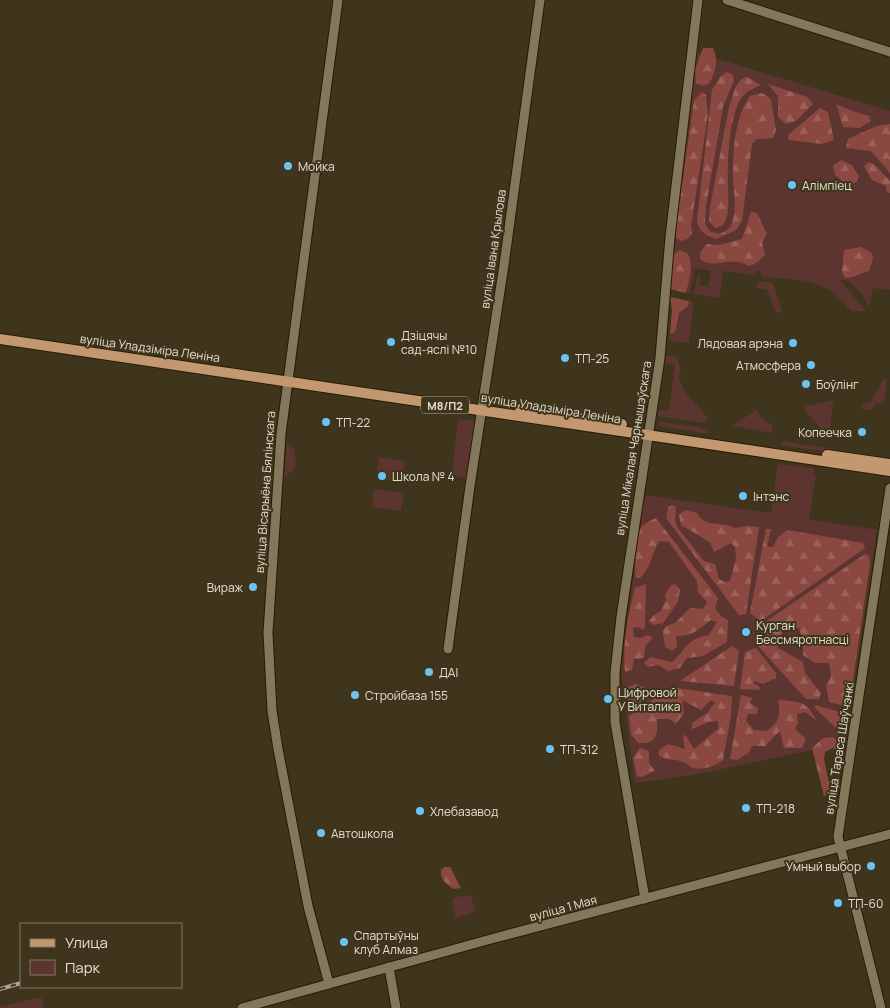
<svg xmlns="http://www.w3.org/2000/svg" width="890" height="1008" viewBox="0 0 890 1008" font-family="Manrope,sans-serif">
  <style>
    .green { fill: #5c3530 }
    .forest { fill: url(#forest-firs) }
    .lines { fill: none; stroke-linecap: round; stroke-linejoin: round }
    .minor-casing { stroke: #261c04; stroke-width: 11 }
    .major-casing { stroke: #261c04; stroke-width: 12 }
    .minor { stroke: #83775c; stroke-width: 9 }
    .major { stroke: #c3976f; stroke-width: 10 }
    .rail-casing { stroke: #aca592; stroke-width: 4 }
    .rail { stroke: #3f351c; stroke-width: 2; stroke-dasharray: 5.5; stroke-linecap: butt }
    .poi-dot { fill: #6cc3f2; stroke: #3f351c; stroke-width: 2 }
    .labels { text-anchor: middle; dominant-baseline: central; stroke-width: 4; stroke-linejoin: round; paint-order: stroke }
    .shield { fill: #3f351c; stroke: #b2ab99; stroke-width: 1 }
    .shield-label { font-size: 11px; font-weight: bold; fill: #e4decf }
    .poi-label { font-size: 12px; fill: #e4decf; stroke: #3f351c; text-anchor: start }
    .street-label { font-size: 12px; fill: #e4decf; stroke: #3f351c }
  </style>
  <defs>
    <pattern id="forest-firs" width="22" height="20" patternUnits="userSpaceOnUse" patternTransform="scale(1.25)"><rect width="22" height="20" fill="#8b4840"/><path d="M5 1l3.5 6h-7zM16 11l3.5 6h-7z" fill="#9b625b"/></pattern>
  </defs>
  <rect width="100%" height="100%" fill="#3f351c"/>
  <g class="green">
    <path d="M 695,52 L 890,111 L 890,290 L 873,288 L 869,308 L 863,296 L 849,281 L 840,280 L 866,311 L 851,311 C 822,274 801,282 761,276 L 761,271 L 756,271 L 755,275 L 723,271 L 720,296 L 717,298 L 693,294 L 698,276 L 701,276 L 698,285 L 708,287 L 711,271 L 695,268 L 690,293 L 686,293 L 691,271 L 681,262 L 671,258 Z"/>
    <polygon points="758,281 773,283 782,312 776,313 767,290 757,288"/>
    <polygon points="689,301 694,303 689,343 669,341 670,334 675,332 679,313 688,306"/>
    <polygon points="665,355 677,357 681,372 678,376 685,392 708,418 705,423 658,416 658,411 669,410 675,365 664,363"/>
    <polygon points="884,378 887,379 884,404 876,403 872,410 862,409 863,404 871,402"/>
    <polygon points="833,400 830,432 825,434 804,409 807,406"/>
    <polygon points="756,410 762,418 772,425 772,433 732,426"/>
    <polygon points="458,419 476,421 468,479 452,475"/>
    <polygon points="659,422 699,427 708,430 708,434 659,426"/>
    <polygon points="781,441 883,457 883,460 781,445"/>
    <polygon points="287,442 295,449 294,455 296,455 295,468 286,476 284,476"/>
    <polygon points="379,457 405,461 402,482 376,477"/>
    <polygon points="778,464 814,468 814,475 816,476 809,519 877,530 844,750 822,748 693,775 635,783 621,672 644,495 771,513"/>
    <polygon points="374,489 404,493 401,511 372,507"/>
    <polygon points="471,895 475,912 456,918 452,900 456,897"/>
    <polygon points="41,997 44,1008 0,1008 0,1007"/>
  </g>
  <g class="forest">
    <path d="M 703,48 L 713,48 C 719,60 715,73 709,84 L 702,86 L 696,83 L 695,70 Z"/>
    <path d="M 727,72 L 733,75 L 734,81 L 723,107 L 706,206 L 705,223 L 709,231 L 719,234 C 724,232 728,230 731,225 C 738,210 733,191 733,175 C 733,149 735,117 750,96 L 762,93 L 771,99 L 776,130 L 773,138 L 757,139 L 752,144 L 742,221 L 736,230 L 716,239 C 705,235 699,232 697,220 L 712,90 L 721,76 Z"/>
    <path d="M 747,77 L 761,85 C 754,88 747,91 742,97 C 729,115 727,162 728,184 C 728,195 730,212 725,222 C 723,226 719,227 715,228 L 709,221 L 710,207 L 729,107 C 734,96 734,80 747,77 Z"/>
    <polygon points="768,84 807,97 813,104 796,121 786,124 778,117 778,96"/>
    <polygon points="702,92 706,95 708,114 691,226 692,233 689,238 682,241 676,238 676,228 694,100"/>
    <polygon points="836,104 852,111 869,116 870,122 859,128 843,127"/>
    <polygon points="820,108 828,112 834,140 822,144 789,140 788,135"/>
    <polygon points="890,124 890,173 871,151 846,148 848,139 876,126"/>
    <polygon points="841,160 852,165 859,176 856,182 846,184 835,175 833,166"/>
    <polygon points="869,162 875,165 890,181 890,193 887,192 886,186 872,180 864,166"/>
    <path d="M 751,212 L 757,213 L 767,234 L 762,242 L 765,255 L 758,262 L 749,266 C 729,254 716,271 700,259 L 701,251 L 707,244 L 719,245 L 742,239 Z"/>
    <path d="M 861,247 L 872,253 L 873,258 L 869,271 C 860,273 854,278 845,278 L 842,272 L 844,250 Z"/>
    <path d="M 680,250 L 688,254 C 694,266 689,280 686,293 L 670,289 L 671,264 L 674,254 Z"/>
    <polygon points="670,297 689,301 688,306 679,313 675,332 670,334 672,310"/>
    <path d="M 673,505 L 676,507 L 675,519 L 677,527 L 704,561 L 715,564 L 719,579 L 725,582 L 730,581 L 736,559 L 735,547 L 731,543 L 714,552 L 710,542 L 681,525 L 679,515 L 685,510 L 697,513 C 706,529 720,520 734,528 L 747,526 L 759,527 L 746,614 L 739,615 L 666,518 L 669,506 Z"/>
    <path d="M 656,518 L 718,598 L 715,608 L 721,616 L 728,620 L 727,642 L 703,656 L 687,658 L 680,668 L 668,671 L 658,665 L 648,667 L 644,663 L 650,657 L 672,662 C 688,648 684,640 709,635 L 717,622 L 711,620 C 700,629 691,637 676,636 L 677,647 L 672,651 L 665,647 L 663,631 L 666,626 L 675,623 L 690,608 L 703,609 L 707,602 L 698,592 L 697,581 L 669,542 L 659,541 C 652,553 651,568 640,578 L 636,578 C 634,567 636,540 640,530 C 643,523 650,521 656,518 Z"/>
    <polygon points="766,529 771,529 767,547 773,547 778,537 787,530 863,543 865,548 761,621 750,613"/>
    <polygon points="865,554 869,556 870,563 849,707 829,702 826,686 831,677 829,663 815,663 803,655 803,643 799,628 783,631 777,642 778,648 803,662 805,673 821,693 819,699 806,699 758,646 763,639 762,624"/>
    <path d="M 646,584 L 645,626 L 643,630 L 639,627 L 633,628 L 634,637 L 640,638 L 648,635 L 653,638 L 645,646 L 644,658 L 634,659 L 632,670 L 625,672 C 622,645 628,614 635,588 Z"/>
    <polygon points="675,584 680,589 678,602 663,623 653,625 649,621 654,615 661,611 666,600 665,595 670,586"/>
    <polygon points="732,646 739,651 734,686 680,681"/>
    <polygon points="756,648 776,673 776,678 763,684 755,681 753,683 760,687 759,690 740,689 745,652"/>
    <polygon points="636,684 649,690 651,694 628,711 628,687"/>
    <path d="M 671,687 L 732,696 L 731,716 L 723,760 C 716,766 703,770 693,768 C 689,767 687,763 683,762 C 675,759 668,760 659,756 L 659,750 L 668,744 L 685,749 L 683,738 L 685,734 L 694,749 L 718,729 L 718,721 L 709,722 L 692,729 L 692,723 L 707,713 L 715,703 L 711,700 L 701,710 L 682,700 L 684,713 L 676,724 L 669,719 L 657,719 C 658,735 656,744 638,743 L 631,734 L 629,716 Z"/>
    <path d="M 741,695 L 752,698 L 750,703 L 758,708 L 757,714 L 748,714 L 746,721 L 754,730 L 767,731 C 779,722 781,715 778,700 C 798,702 807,700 816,720 L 805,712 L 797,714 L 798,723 L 795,729 L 806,739 L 802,748 L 784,748 L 780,731 L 765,746 L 752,746 L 748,753 L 737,760 L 730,759 Z"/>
    <polygon points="815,705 847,714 844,729 837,729 815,708"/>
    <polygon points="833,737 842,745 844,753 839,759 834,747 825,752 824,759 831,793 824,796 812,748 823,738"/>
    <polygon points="640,748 649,751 649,763 655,771 641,777 637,776 633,758"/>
    <path d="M 445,867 L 450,867 L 461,888 L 453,889 C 446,882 440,881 441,870 Z"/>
  </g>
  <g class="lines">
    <g class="minor-casing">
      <g id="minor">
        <polyline points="727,0 890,52"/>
        <polyline points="448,649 470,486 504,265 540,0"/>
        <polyline points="645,899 615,722 615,673 621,617 660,358 670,237 698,0"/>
        <polyline points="389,967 396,1008"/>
        <polyline points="329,984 308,906 278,749 272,711 268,633 281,434 338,0"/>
        <polyline points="242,1008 491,939 890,834"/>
        <polyline points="881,1008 838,837 890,488"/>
      </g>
    </g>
    <g class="major-casing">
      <g id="major">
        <polyline points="0,339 890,471"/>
        <polyline points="520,409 622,424"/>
        <polyline points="827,455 890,464"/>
      </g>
    </g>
    <use href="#minor" class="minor"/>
    <use href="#major" class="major"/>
    <g class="rail-casing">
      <polyline id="rail" points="0,989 21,983"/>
    </g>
    <use href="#rail" class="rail"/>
  </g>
  <g class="poi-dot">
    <circle cx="288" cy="166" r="5"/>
    <circle cx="792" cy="185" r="5"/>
    <circle cx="391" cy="342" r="5"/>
    <circle cx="793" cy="343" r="5"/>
    <circle cx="565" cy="358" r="5"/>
    <circle cx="811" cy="365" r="5"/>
    <circle cx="806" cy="384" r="5"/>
    <circle cx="326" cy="422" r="5"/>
    <circle cx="862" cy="432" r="5"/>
    <circle cx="382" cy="476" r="5"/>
    <circle cx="743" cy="496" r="5"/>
    <circle cx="253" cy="587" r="5"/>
    <circle cx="746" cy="632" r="5"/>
    <circle cx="429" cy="672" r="5"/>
    <circle cx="355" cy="695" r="5"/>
    <circle cx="608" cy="699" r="5"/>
    <circle cx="550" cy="749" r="5"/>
    <circle cx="746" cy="808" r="5"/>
    <circle cx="420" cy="811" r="5"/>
    <circle cx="321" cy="833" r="5"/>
    <circle cx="871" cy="866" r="5"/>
    <circle cx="838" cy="903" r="5"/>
    <circle cx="344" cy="942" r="5"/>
  </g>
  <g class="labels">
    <rect class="shield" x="421" y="396.5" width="48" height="17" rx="4"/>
    <g class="shield-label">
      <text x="445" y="405">М8/П2</text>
    </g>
    <g class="poi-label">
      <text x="298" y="166">Мойка</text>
      <text x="802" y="185">Алімпіец</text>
      <text x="401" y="335">Дзіцячы<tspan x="401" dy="14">сад-яслі №10</tspan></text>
      <text x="783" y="343" text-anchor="end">Лядовая арэна</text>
      <text x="575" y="358">ТП-25</text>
      <text x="801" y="365" text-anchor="end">Атмосфера</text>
      <text x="816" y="384">Боўлінг</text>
      <text x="336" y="422">ТП-22</text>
      <text x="852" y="432" text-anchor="end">Копеечка</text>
      <text x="392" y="476">Школа № 4</text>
      <text x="753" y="496">Інтэнс</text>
      <text x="243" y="587" text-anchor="end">Вираж</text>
      <text x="756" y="625">Курган<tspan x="756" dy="14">Бессмяротнасці</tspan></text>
      <text x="439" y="672">ДАІ</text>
      <text x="618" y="692">Цифровой<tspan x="618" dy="14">У Виталика</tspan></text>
      <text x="365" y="695">Стройбаза 155</text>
      <text x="560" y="749">ТП-312</text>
      <text x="756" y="808">ТП-218</text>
      <text x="430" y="811">Хлебазавод</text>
      <text x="331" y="833">Автошкола</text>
      <text x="861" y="866" text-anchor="end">Умный выбор</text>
      <text x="848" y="903">ТП-60</text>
      <text x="354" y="935">Спартыўны<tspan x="354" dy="14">клуб Алмаз</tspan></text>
    </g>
    <g class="street-label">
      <text transform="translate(493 249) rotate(-82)">вуліца Івана Крылова</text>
      <text transform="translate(150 348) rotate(8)">вуліца Уладзіміра Леніна</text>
      <text transform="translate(551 408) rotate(9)">вуліца Уладзіміра Леніна</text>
      <text transform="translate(633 448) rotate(-81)">вуліца Мікалая Чарнышэўскага</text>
      <text transform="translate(265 492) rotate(-86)">вуліца Вісарыёна Бялінскага</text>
      <text transform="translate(839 748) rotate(-81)">вуліца Тараса Шаўчэнкі</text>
      <text transform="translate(563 908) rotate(-15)">вуліца 1 Мая</text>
    </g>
  </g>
  <rect x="20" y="923" width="162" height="65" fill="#3f351c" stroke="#817964"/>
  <rect x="30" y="939" width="25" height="8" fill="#c3976f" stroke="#817964"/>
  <text x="65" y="948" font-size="15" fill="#e4decf">Улица</text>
  <rect x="30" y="960" width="25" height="15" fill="#5c3530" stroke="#817964"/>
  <text x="65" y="973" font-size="15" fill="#e4decf">Парк</text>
</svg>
